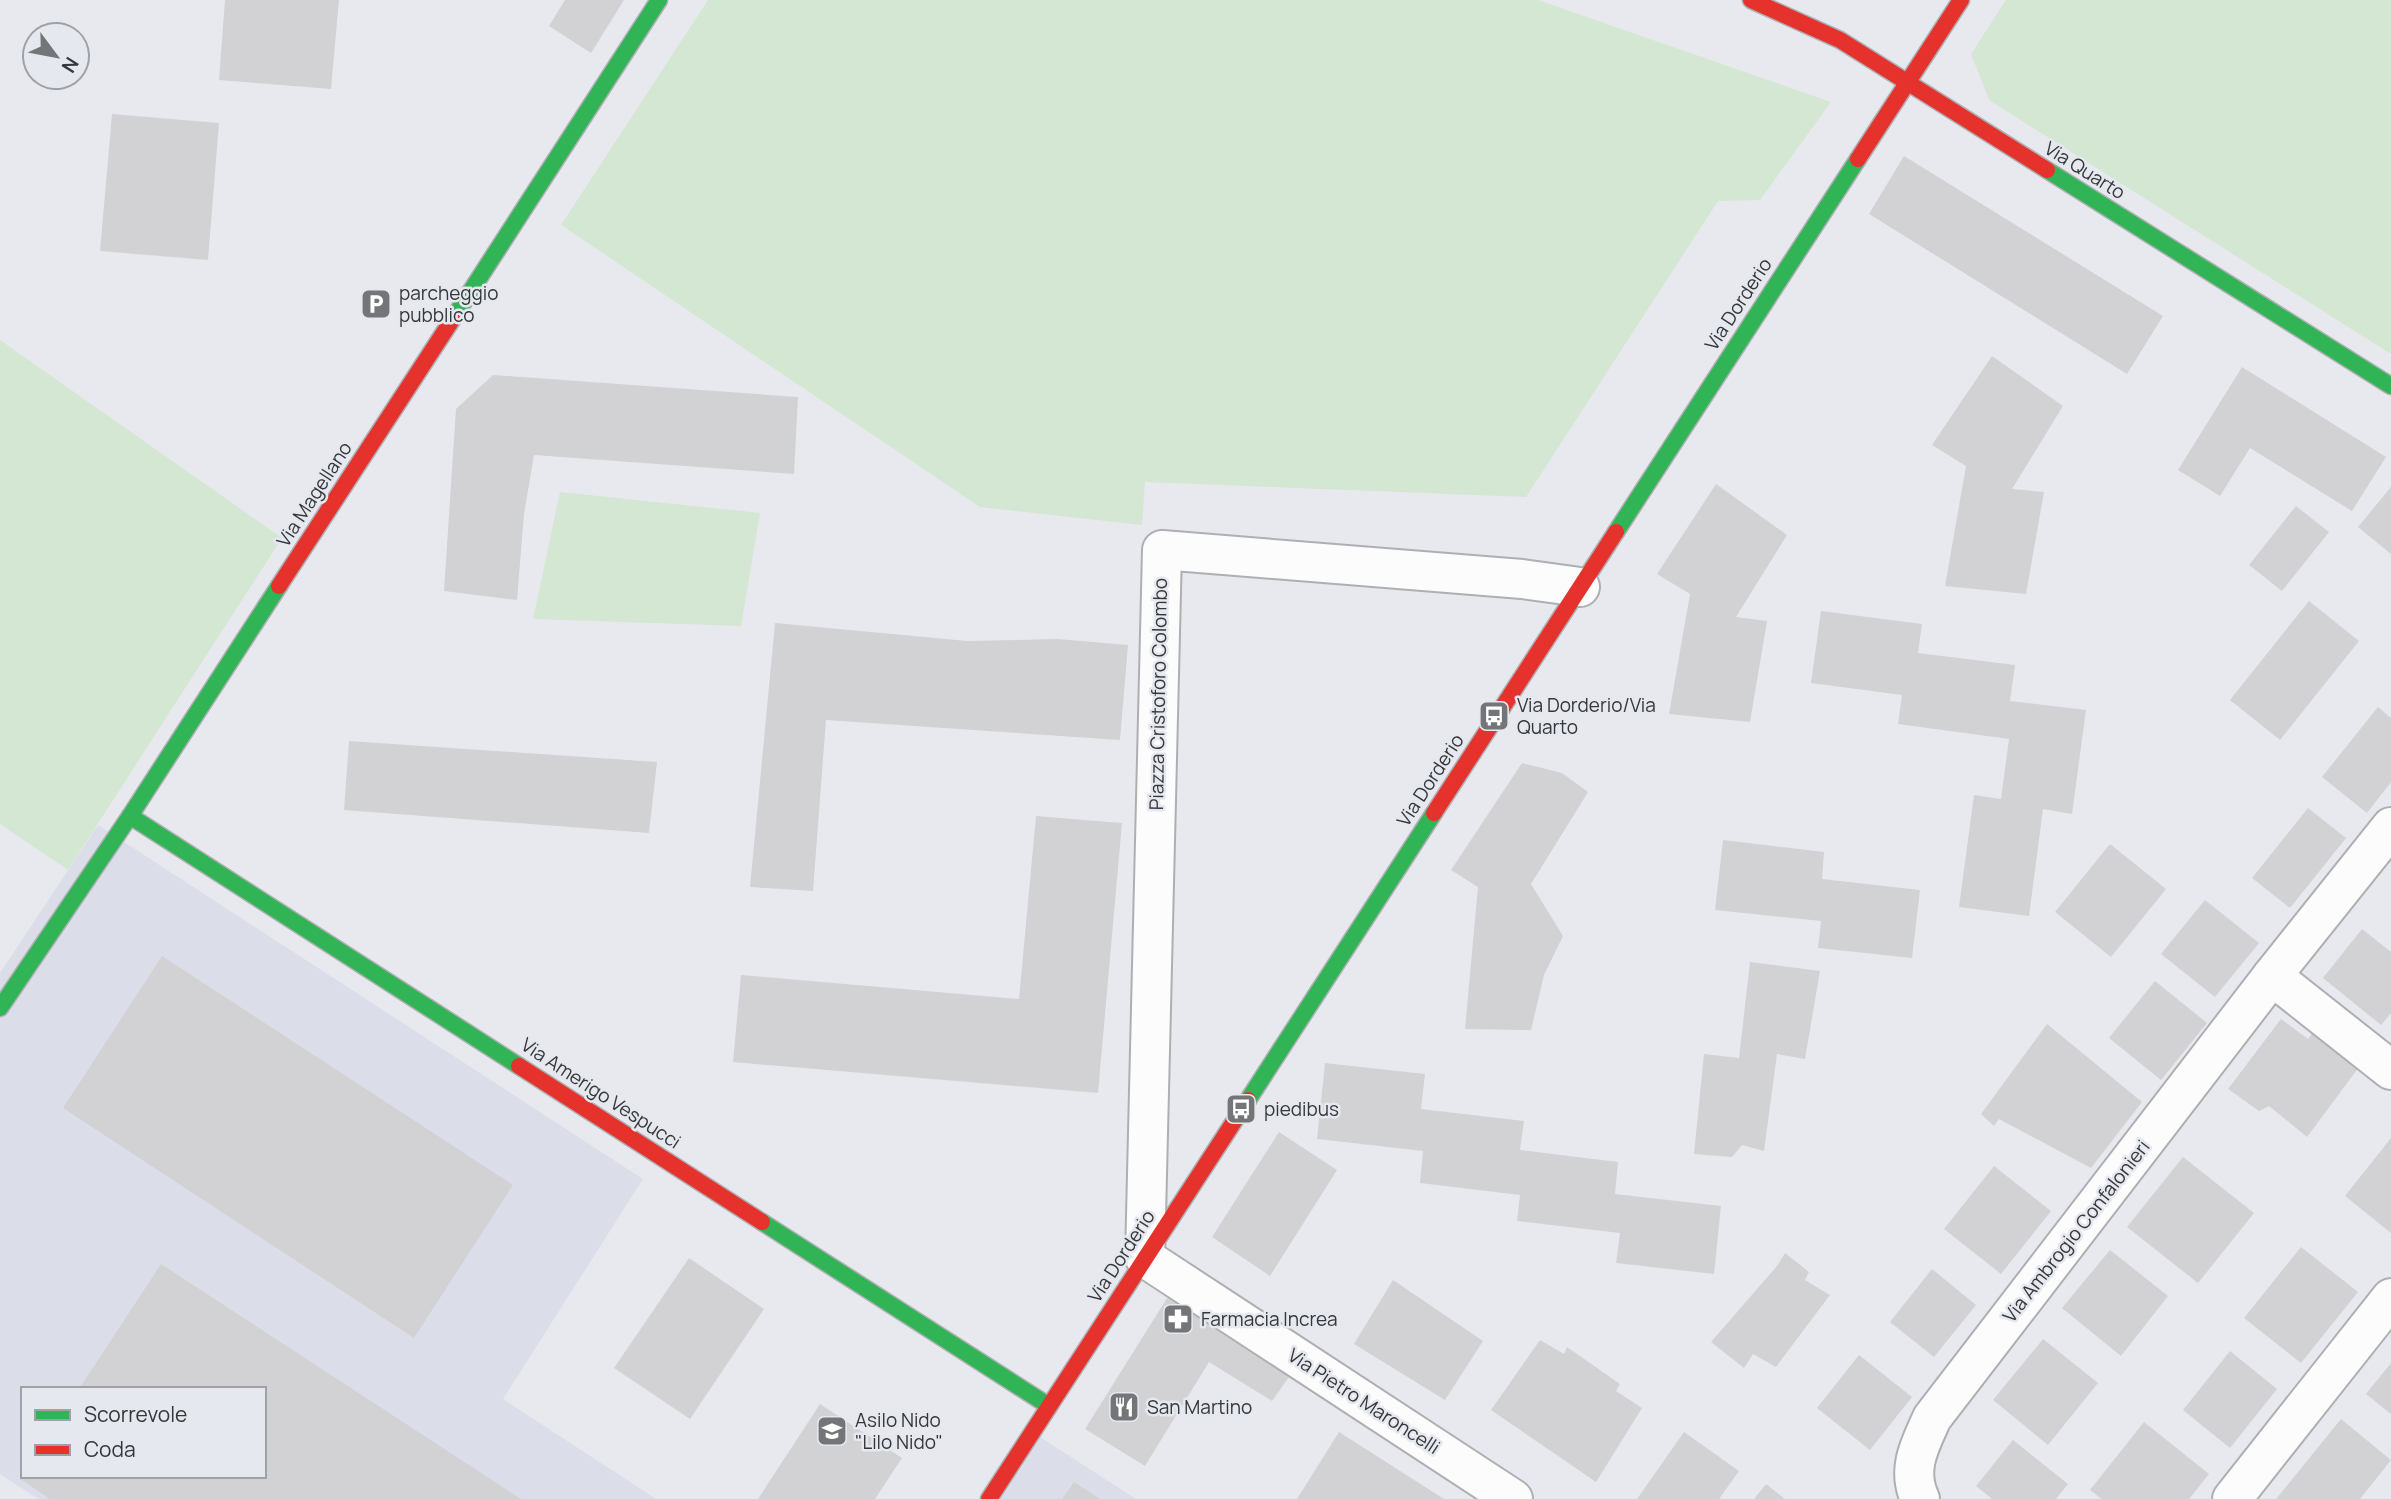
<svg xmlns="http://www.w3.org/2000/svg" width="2391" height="1499" viewBox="0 0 2391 1499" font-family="Manrope,sans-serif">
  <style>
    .built { fill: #dbdee9; fill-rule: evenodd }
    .green { fill: #d4e7d2 }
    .building { fill: #d2d2d5 }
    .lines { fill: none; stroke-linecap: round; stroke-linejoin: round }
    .street-casing { stroke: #aeafb3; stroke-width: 42 }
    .fast-casing { stroke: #aeafb3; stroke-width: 19 }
    .jam-casing { stroke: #aeafb3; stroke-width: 19 }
    .street { stroke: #fcfcfc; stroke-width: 38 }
    .fast { stroke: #30b455; stroke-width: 16 }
    .jam { stroke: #e5322d; stroke-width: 16 }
    .labels { text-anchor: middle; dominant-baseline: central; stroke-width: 5; stroke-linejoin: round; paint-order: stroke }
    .street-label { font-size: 19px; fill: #36373a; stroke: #e6e8f0 }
    .poi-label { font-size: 19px; fill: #36373a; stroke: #e6e8f0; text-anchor: start }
  </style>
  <rect width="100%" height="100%" fill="#e8e9ee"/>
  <g class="built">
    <path d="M 98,825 L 643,1179 L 503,1399 L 656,1499 L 38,1499 L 0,1474 L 0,973 ZM 23,1389 L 264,1389 L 264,1476 L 23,1476 Z"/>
    <polygon points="1040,1437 1136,1499 1001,1499"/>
  </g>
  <g class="green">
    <polygon points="708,0 1538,0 1831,102 1760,200 1718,201 1526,497 1145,482 1142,525 980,507 561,225"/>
    <polygon points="2006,0 2391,0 2391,354 1989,100 1971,54"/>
    <polygon points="0,340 282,538 68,870 0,824"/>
    <polygon points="560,492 760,513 741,626 533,619"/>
  </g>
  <g class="building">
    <polygon points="225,0 339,0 331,89 219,80"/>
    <polygon points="565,0 624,0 591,53 549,26"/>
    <polygon points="112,114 219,123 208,260 100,251"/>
    <polygon points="1904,156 2163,316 2127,374 1869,214"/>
    <polygon points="1992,356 2063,406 2012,489 2044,492 2026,594 1945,586 1966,466 1932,445"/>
    <polygon points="2242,367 2386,457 2352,511 2250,448 2220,496 2178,470"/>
    <polygon points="493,375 798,397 794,474 534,455 524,514 517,600 444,591 456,409"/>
    <polygon points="1716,484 1787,535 1736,617 1767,621 1750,722 1669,714 1690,594 1657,574"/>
    <polygon points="2391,487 2391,554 2358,527"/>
    <polygon points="2296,506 2329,532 2282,591 2249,565"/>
    <polygon points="2309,601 2359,641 2280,740 2230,700"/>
    <polygon points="1821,611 1922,624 1918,653 2015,665 2010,701 2086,710 2072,814 2043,809 2029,916 1959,907 1974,795 2001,799 2009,739 1898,724 1902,695 1811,683"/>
    <polygon points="775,623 967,641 1058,639 1128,645 1120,740 826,720 813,891 750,887"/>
    <polygon points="2378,707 2391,718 2391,782 2367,813 2322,777"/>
    <polygon points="349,741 657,762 649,833 344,810"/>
    <polygon points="1522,763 1562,773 1588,792 1531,884 1563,936 1544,975 1531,1030 1465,1029 1478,887 1451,870"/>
    <polygon points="2308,808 2346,838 2290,908 2252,878"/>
    <polygon points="1036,816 1122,823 1098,1093 733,1062 741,975 1019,999"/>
    <polygon points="1723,840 1824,852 1822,879 1920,890 1912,958 1818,948 1821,921 1715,910"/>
    <polygon points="2110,844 2166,889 2111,957 2055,912"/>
    <polygon points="2205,900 2259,943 2215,997 2161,954"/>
    <polygon points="2362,929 2391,952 2391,1013 2381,1025 2323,978"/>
    <polygon points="162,956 513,1185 414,1338 63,1108"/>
    <polygon points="1750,962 1820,971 1805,1059 1777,1054 1764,1151 1742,1145 1732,1157 1694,1154 1704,1054 1739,1058"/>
    <polygon points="2155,981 2207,1023 2161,1080 2109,1038"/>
    <polygon points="2281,1019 2308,1039 2314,1031 2359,1067 2307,1137 2269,1106 2259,1111 2228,1089"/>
    <polygon points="2047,1024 2142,1102 2091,1168 1999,1119 1994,1126 1981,1114"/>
    <polygon points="1325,1063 1425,1074 1421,1109 1524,1121 1520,1150 1618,1162 1615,1194 1721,1206 1714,1274 1616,1263 1620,1233 1517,1221 1520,1195 1420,1183 1423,1151 1317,1139"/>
    <polygon points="1279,1132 1337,1170 1270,1276 1212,1237"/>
    <polygon points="2391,1138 2391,1233 2345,1196"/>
    <polygon points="2183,1157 2254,1213 2198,1283 2127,1227"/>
    <polygon points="1994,1166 2051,1211 2001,1274 1944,1229"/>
    <polygon points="2301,1247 2358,1292 2301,1363 2244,1318"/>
    <polygon points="2110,1250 2168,1296 2121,1356 2062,1308"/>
    <polygon points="1785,1253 1809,1272 1805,1280 1830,1295 1776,1367 1753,1354 1744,1368 1711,1342 1777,1266"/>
    <polygon points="689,1258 764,1309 690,1419 614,1368"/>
    <polygon points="161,1264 521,1499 50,1499 20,1479 22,1476 264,1476 264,1389 79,1389"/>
    <polygon points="1932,1269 1976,1305 1934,1357 1890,1322"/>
    <polygon points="1393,1280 1483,1341 1445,1400 1354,1344"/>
    <polygon points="1174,1287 1294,1370 1272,1401 1209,1362 1145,1466 1085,1429"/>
    <polygon points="2043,1339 2098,1383 2048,1445 1993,1400"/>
    <polygon points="1540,1340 1564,1354 1567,1347 1620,1384 1616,1391 1642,1408 1596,1482 1491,1410"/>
    <polygon points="2230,1351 2277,1389 2230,1448 2183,1410"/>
    <polygon points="1859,1355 1912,1397 1870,1450 1817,1408"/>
    <polygon points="2391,1363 2391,1414 2366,1394"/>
    <polygon points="820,1404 902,1458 875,1499 758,1499"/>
    <polygon points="2341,1419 2391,1460 2360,1499 2276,1499"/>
    <polygon points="2144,1422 2209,1474 2189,1499 2102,1499 2090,1490"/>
    <polygon points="1339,1432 1444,1499 1297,1499"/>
    <polygon points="1684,1432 1739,1471 1719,1499 1637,1499"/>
    <polygon points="2013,1440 2068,1484 2056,1499 1992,1499 1976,1486"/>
    <polygon points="1074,1482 1100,1499 1062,1499"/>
    <polygon points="1766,1484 1785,1499 1754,1499"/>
  </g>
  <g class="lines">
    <g class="street-casing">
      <g id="street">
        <polyline points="2272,976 2391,1070"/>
        <polyline points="1513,1499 1145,1258 1162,550 1522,579 1580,587"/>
        <path d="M 1920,1499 C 1906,1469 1920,1445 1932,1418 L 2272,976 L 2391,827"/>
        <polyline points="2232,1499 2391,1298"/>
      </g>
    </g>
    <g class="fast-casing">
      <g id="fast">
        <polyline points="2047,170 2391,386"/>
        <polyline points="454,317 659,0"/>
        <polyline points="1616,532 1858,159"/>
        <polyline points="130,816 519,1066"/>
        <polyline points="0,1008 130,816 279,586"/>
        <polyline points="1248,1100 1434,813"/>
        <polyline points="762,1222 1049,1406"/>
      </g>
    </g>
    <g class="jam-casing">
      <g id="jam">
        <polyline points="1751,0 1840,40 2047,170"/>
        <polyline points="1858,159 1961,0"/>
        <polyline points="279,586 454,317"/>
        <polyline points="1434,813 1616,532"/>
        <polyline points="519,1066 762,1222"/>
        <polyline points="989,1499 1248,1100"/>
      </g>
    </g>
    <use href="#street" class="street"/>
    <use href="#fast" class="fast"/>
    <use href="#jam" class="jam"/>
  </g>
  <defs>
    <g id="parking-square" transform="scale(1.575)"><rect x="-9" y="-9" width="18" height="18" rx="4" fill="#747579" stroke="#e6e8f0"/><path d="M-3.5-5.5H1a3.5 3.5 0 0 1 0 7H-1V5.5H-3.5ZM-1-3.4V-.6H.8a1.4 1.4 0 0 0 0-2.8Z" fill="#fff"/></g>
    <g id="bus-square" transform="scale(1.575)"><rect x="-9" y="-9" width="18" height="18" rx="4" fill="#747579" stroke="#e6e8f0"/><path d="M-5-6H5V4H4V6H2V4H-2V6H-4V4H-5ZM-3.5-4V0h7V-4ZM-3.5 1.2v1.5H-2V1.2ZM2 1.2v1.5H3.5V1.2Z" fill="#fff"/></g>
    <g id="pharmacy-square" transform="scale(1.575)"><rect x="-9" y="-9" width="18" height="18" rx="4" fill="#747579" stroke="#e6e8f0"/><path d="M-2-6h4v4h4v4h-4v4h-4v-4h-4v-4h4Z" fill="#fff"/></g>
    <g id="restaurant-square" transform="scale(1.575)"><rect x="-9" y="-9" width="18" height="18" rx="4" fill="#747579" stroke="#e6e8f0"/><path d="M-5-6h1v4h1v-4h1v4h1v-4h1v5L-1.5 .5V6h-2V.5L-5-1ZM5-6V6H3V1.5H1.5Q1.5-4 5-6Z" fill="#fff"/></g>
    <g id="school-square" transform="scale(1.575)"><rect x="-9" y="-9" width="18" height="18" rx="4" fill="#747579" stroke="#e6e8f0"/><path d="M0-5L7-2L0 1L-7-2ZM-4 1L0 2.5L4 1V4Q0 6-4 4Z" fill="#fff"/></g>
  </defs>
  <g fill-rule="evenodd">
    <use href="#parking-square" x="376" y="304"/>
    <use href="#bus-square" x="1494" y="716"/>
    <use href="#bus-square" x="1241" y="1109"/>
    <use href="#pharmacy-square" x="1178" y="1319"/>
    <use href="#restaurant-square" x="1124" y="1407"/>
    <use href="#school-square" x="832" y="1431"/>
  </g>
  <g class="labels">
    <g class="street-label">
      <text transform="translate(2085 170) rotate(32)">Via Quarto</text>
      <text transform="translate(1738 304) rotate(-57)">Via Dorderio</text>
      <text transform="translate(314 494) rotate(-57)">Via Magellano</text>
      <text transform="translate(1158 694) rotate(-89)">Piazza Cristoforo Colombo</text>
      <text transform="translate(1430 780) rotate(-57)">Via Dorderio</text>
      <text transform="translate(601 1093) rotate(33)">Via Amerigo Vespucci</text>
      <text transform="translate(2076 1231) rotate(-52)">Via Ambrogio Confalonieri</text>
      <text transform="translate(1121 1256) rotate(-57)">Via Dorderio</text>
      <text transform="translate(1364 1401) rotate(33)">Via Pietro Maroncelli</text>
    </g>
    <g class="poi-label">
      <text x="399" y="293">parcheggio<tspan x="399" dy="22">pubblico</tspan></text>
      <text x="1517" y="705">Via Dorderio/Via<tspan x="1517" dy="22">Quarto</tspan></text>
      <text x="1264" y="1109">piedibus</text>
      <text x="1201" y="1319">Farmacia Increa</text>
      <text x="1147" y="1407">San Martino</text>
      <text x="855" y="1420">Asilo Nido<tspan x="855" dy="22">"Lilo Nido"</tspan></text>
    </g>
  </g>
  <rect x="21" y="1387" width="245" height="91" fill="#e6e8f0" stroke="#a0a1a7" stroke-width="2"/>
  <rect x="35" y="1410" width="35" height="10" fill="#30b455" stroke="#a0a1a7" stroke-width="2"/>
  <text x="84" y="1422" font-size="21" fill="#36373a">Scorrevole</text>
  <rect x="35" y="1445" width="35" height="10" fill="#e5322d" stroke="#a0a1a7" stroke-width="2"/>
  <text x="84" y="1457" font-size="21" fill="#36373a">Coda</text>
  <g transform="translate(56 56) rotate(122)"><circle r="33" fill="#e6e8f0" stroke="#a0a1a7" stroke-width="2"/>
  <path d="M0-5L12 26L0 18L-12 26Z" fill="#747579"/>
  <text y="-10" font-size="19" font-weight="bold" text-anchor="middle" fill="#36373a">N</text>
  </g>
</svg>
